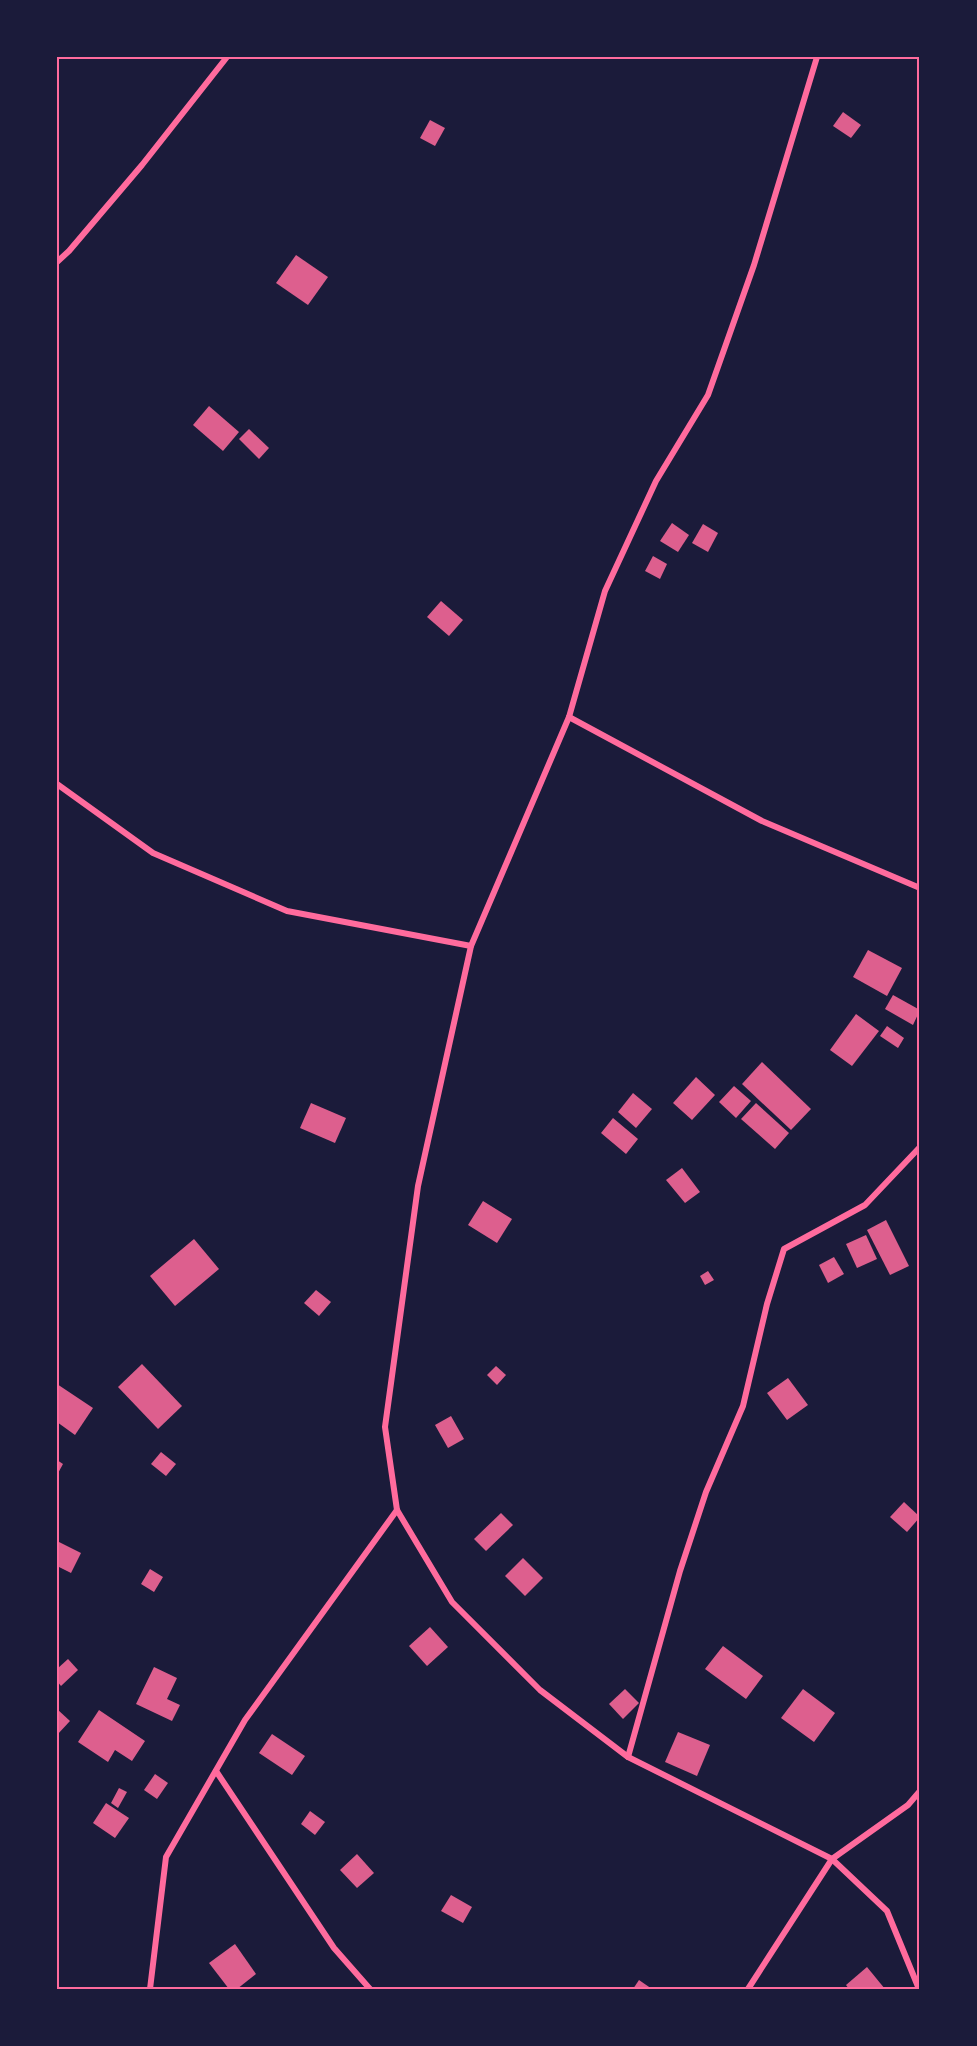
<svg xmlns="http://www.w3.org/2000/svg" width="977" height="2046" viewBox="0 0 977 2046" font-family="Rubik,sans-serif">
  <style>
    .building { fill: #dd5f8e }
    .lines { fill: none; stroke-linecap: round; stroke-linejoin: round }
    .minor { stroke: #ff6b9d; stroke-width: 6 }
    .neatline { fill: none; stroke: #ff6b9d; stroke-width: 2 }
  </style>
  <rect width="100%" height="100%" fill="#1b1b3a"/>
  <g class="building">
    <polygon points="843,112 861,125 851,138 833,126"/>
    <polygon points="430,120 445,128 435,146 420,138"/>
    <polygon points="296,255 328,277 308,305 276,283"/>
    <polygon points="209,406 239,432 223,451 193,425"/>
    <polygon points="249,429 269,448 259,459 239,439"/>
    <polygon points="672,523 689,535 678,552 660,541"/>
    <polygon points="703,524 718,533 708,552 692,543"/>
    <polygon points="653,556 667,564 660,579 645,571"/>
    <polygon points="441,601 463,620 449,636 427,617"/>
    <polygon points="868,950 902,968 887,996 853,977"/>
    <polygon points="893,995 920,1010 913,1025 885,1009"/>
    <polygon points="856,1014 879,1031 852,1066 830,1050"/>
    <polygon points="887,1026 904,1038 898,1048 880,1036"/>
    <polygon points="762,1062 811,1109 791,1130 742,1084"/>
    <polygon points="696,1077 715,1095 692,1120 673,1103"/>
    <polygon points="734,1086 751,1101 736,1118 719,1102"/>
    <polygon points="633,1093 652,1109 636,1128 618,1112"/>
    <polygon points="311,1103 346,1118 335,1143 300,1128"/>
    <polygon points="756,1103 789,1133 775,1149 741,1119"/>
    <polygon points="613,1118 638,1139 626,1154 601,1133"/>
    <polygon points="682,1168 700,1192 685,1203 666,1180"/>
    <polygon points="483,1201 512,1219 497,1243 468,1225"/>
    <polygon points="886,1220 909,1266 890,1275 867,1230"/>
    <polygon points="866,1235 877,1259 857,1268 846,1244"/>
    <polygon points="194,1239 219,1269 175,1306 150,1276"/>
    <polygon points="834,1257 844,1274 828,1283 819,1265"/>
    <polygon points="708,1271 714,1280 705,1285 700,1276"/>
    <polygon points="316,1290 331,1302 319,1316 304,1303"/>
    <polygon points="142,1364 182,1406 158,1429 118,1387"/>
    <polygon points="496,1366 506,1375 497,1385 487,1375"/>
    <polygon points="788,1378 808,1405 787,1420 767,1393"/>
    <polygon points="57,1384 93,1408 75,1435 57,1422"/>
    <polygon points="451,1416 464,1439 448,1448 435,1425"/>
    <polygon points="161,1452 176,1464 166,1476 151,1464"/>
    <polygon points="57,1460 63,1464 57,1475"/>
    <polygon points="904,1502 920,1517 907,1532 890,1517"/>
    <polygon points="501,1513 513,1525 486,1551 474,1539"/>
    <polygon points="57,1541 81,1553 71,1573 57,1566"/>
    <polygon points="523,1558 543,1578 525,1596 505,1576"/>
    <polygon points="150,1569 163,1577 154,1592 141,1584"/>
    <polygon points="430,1627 448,1647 427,1666 409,1646"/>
    <polygon points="723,1646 763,1676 746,1699 705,1669"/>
    <polygon points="68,1659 78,1670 61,1686 57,1681 57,1669"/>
    <polygon points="154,1667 177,1678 167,1699 180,1705 172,1721 136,1704"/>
    <polygon points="625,1689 639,1703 623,1719 609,1704"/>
    <polygon points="803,1689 835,1713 814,1742 781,1718"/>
    <polygon points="57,1709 70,1721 57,1735"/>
    <polygon points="99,1710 145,1741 132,1761 115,1750 108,1762 78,1742"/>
    <polygon points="678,1732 710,1745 697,1776 665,1762"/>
    <polygon points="272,1734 305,1756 292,1775 259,1753"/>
    <polygon points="155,1774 168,1783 157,1799 144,1790"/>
    <polygon points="119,1788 127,1792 118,1808 111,1803"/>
    <polygon points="106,1803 129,1818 115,1838 93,1823"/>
    <polygon points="310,1811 325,1822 315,1835 301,1824"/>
    <polygon points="357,1854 374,1873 357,1888 340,1870"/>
    <polygon points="451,1895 472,1907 463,1923 441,1911"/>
    <polygon points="235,1944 256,1974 237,1989 229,1989 209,1963"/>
    <polygon points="867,1967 885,1989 849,1989 846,1985"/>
    <polygon points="639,1980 652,1989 633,1989"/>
  </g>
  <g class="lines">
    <g class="minor">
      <polyline points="817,57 754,265 708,395 656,481 605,591 569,717 471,946 418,1186 385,1427 397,1510 452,1602 540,1690 628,1757 832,1859 887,1911 919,1989"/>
      <polyline points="57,262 69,251 142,165 227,57"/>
      <polyline points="569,717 762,821 920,888"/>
      <polyline points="57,784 153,853 287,911 471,946"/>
      <polyline points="628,1757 680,1571 706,1492 743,1406 767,1304 784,1249 865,1205 920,1147"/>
      <polyline points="216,1771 334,1948 370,1989"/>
      <polyline points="150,1989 166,1857 245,1720 397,1510"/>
      <polyline points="748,1989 832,1859 908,1805 920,1791"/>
    </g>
  </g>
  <rect width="977" height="2046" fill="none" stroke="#1b1b3a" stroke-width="117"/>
  <rect x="58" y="58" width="860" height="1930" class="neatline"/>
</svg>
